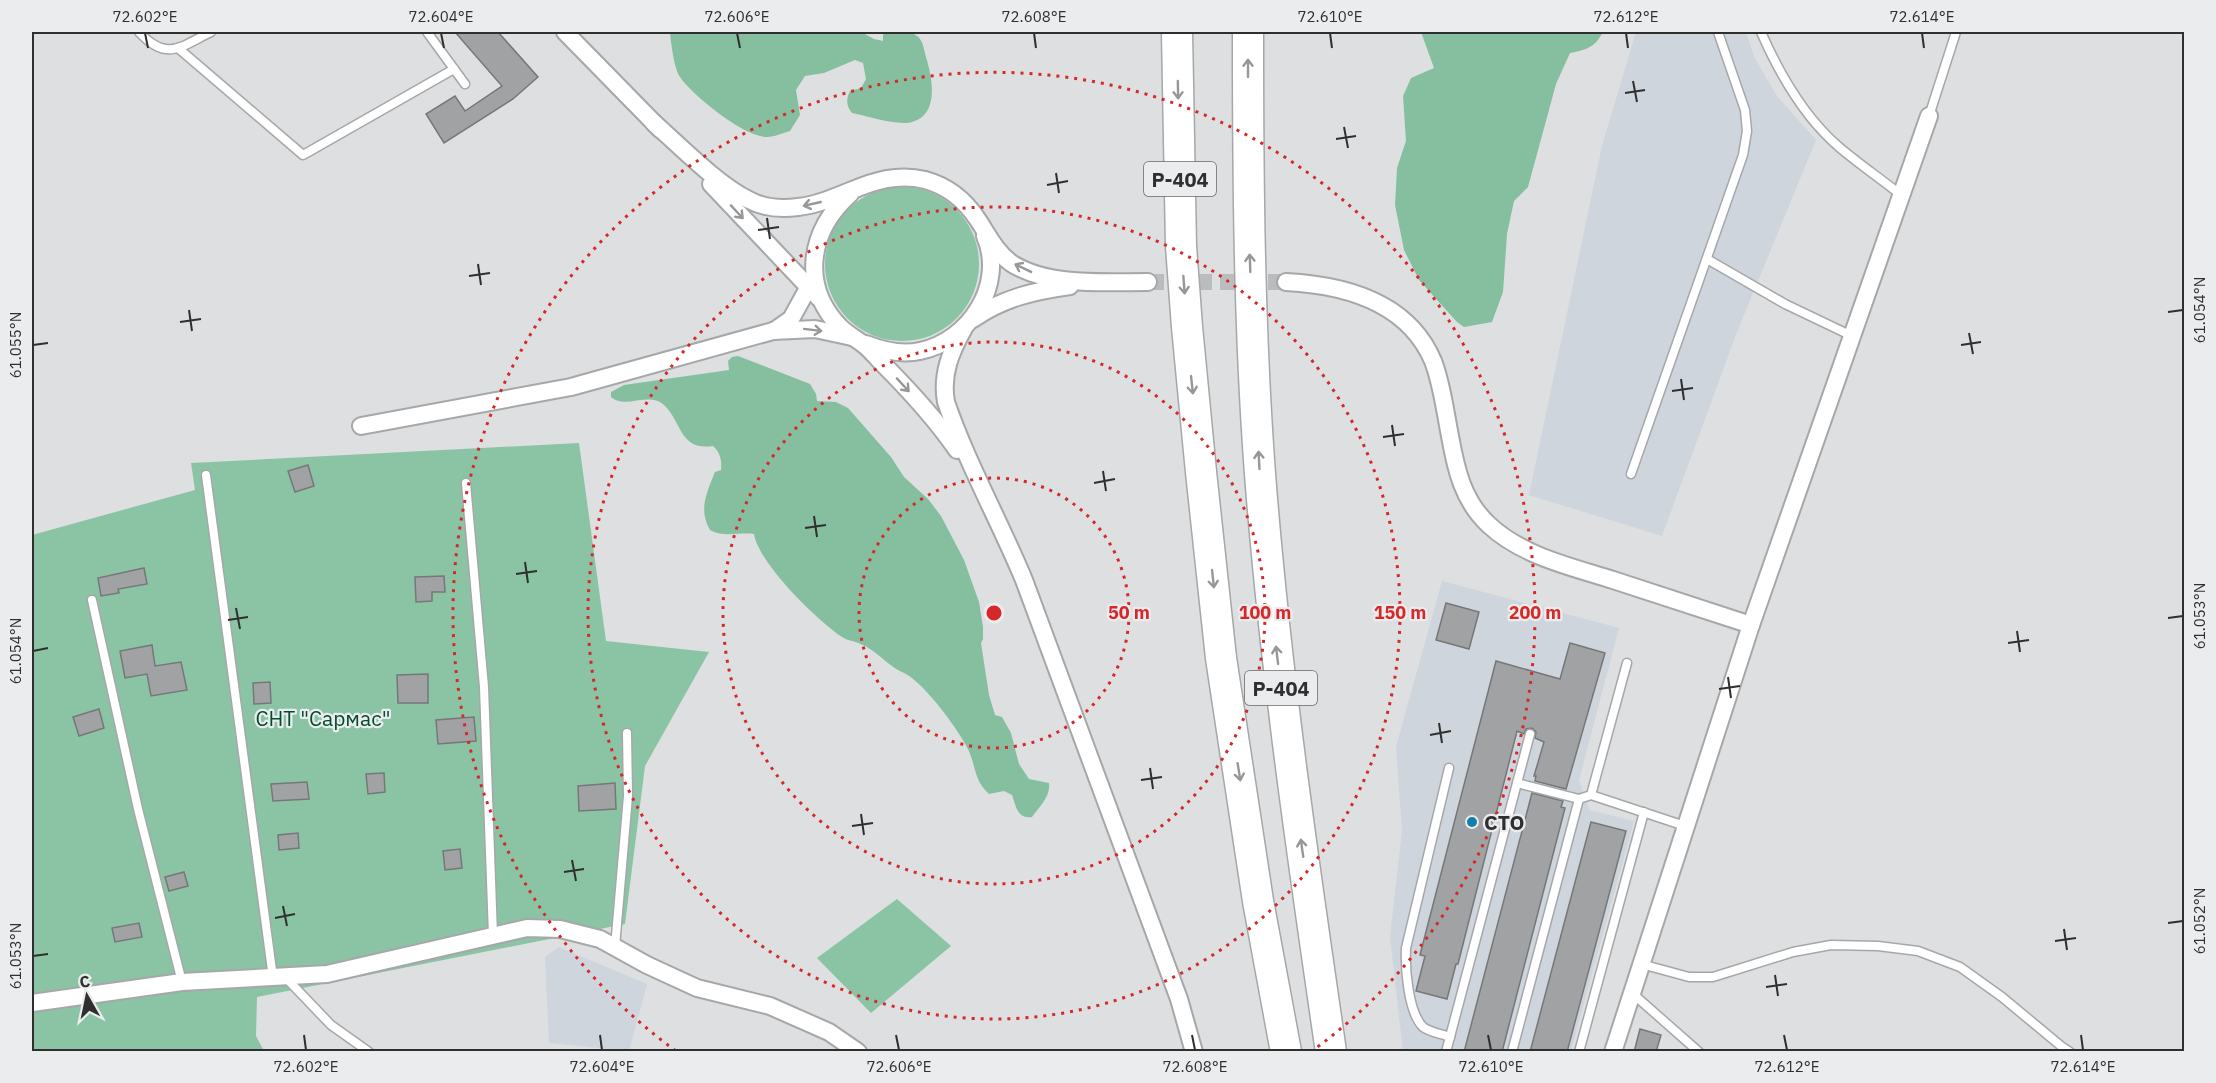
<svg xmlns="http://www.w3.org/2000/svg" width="2216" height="1083" viewBox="0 0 2216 1083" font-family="'IBM Plex Sans',sans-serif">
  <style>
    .built { fill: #cfd5dd }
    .green { fill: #8bc4a5 }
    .forest { fill: #85bfa0 }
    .building { fill: #a1a2a3; stroke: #767779; stroke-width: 1.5 }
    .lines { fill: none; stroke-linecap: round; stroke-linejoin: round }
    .street-tunnel { stroke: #babcbd; stroke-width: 16; stroke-dasharray: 16 8; stroke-linecap: butt }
    .lane-casing { stroke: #a6a7a9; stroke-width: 11 }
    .street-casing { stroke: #a6a7a9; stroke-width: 20 }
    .highway-casing { stroke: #a6a7a9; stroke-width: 33 }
    .lane { stroke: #fff; stroke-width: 8 }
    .street { stroke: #fff; stroke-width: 16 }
    .highway { stroke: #fff; stroke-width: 30 }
    .oneway { stroke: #979798 }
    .ticks { fill: none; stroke: #2f2f30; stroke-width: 2 }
    .ring { fill: none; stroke: #d62828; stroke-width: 3; stroke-dasharray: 3 6 }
    .poi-dot { fill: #127fa8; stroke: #ebeced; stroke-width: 2 }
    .labels { text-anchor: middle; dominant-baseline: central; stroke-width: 4.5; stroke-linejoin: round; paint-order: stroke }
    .shield { fill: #ebeced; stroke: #676869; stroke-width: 1.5 }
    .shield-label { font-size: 20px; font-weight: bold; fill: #2f2f30 }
    .park-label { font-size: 21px; fill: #004c2f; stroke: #ebeced }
    .poi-label { font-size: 21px; font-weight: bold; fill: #2f2f30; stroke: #ebeced; text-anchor: start }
    .centre { fill: #d62828; stroke: #ebeced; stroke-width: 3 }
    .ring-label { font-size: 18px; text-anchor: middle; font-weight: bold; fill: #d62828; stroke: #ebeced; stroke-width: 4.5; stroke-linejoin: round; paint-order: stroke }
    .neatline { fill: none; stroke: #2f2f30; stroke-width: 2 }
    .ticks-label { font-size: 15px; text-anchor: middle; fill: #2f2f30 }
  </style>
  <rect width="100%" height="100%" fill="#dddfe0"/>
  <g class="built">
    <polygon points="1636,32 1746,32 1755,59 1777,96 1816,140 1737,332 1662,536 1529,495 1602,146"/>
    <polygon points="1442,581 1619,628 1579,780 1589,810 1634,821 1571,1051 1403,1051 1390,937 1402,831 1396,747"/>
    <polygon points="559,947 647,984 629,1051 549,1043 545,957"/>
  </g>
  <g class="green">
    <circle cx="902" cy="264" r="77"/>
    <polygon points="579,443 606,641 709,652 645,766 625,924 257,997 256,1036 264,1051 32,1052 32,535 195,490 191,463"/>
    <polygon points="897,899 951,946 871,1013 817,958"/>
  </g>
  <g class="forest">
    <path d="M 670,32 L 861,32 L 874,39 L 883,41 L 883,35 L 885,32 C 895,31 909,29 917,36 C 923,40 924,50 926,57 C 932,76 940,115 912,122 C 898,126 867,116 852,113 C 846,106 846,99 850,91 L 861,88 L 866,79 L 863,63 L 855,60 L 824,73 L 805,76 L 796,90 L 800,115 L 790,131 C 783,133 774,137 767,137 C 744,137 693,96 680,77 C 674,68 671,43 670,32 Z"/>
    <path d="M 1421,32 L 1603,32 C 1595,47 1587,50 1570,53 L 1556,84 L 1528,187 L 1514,201 L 1507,234 L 1503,292 L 1492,322 L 1464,327 L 1457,322 L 1419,280 L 1404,250 L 1395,205 L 1397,168 L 1406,141 L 1403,96 L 1411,78 L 1434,68 Z"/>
    <path d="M 738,356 L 810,384 L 816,394 L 817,401 L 836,402 L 848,408 L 891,457 L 904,477 L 928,499 L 941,516 L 964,560 L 979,602 L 983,627 L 983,639 L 981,643 L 989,695 L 995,715 L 1002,717 L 1011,733 L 1019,764 L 1029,779 L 1049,783 C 1051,796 1039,807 1032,817 C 1017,819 1016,806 1012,795 L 1004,791 L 989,794 C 974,781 976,766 968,749 C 958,729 930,692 912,678 C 906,673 898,671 892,666 C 882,659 874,650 863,645 C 856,641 848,641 842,637 C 817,620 759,564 754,534 C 738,532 725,538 710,530 C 698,510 707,492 715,472 L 721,470 C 722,460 720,452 713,446 C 680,451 682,423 665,406 C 650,390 626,410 611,397 L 611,392 L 624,385 L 729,370 L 728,361 L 732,357 Z"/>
  </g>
  <g class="building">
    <polygon points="455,32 498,32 538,77 513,99 444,143 426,114 455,96 465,111 502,86"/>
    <polygon points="308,465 314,486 295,492 288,471"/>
    <polygon points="144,568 147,584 118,589 119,593 101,596 98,578"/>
    <polygon points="444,576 445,592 432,592 432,601 416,602 415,577"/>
    <polygon points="1446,603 1479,612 1469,649 1436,640"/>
    <polygon points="1570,643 1605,653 1566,789 1535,781 1536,776 1534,776 1544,742 1535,738 1536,732 1532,728 1526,729 1524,734 1517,731 1458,964 1456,964 1447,999 1416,991 1425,956 1420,955 1496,661 1560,679"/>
    <polygon points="152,645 155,666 181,662 187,690 151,696 147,674 125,678 120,651"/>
    <polygon points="428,674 428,703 398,703 397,675"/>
    <polygon points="270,682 271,703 254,704 253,683"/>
    <polygon points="99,709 104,728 79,736 73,717"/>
    <polygon points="474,717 476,741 438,744 436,720"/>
    <polygon points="384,773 385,792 368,794 366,774"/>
    <polygon points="307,782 309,799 273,801 271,784"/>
    <polygon points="615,783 616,809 579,811 578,786"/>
    <polygon points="1532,793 1563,801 1561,807 1565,808 1502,1052 1464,1052"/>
    <polygon points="1591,822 1626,831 1567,1052 1530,1052"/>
    <polygon points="298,833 299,848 279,850 278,835"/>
    <polygon points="460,849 462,868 445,870 443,851"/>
    <polygon points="184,872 188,886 169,891 165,877"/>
    <polygon points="139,923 142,937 115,942 112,928"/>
    <polygon points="1640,1029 1661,1035 1656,1052 1634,1052"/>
  </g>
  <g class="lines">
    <polyline class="street-tunnel" points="1148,282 1286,282"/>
    <g class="lane-casing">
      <g id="lane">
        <path d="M 139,32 C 167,62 180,47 211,32"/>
        <polyline points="427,32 465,84"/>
        <path d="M 1761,32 C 1779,73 1804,117 1839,147 C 1859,164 1881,179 1901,195"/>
        <polyline points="178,48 303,155 454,69"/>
        <polyline points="1929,116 1956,32"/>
        <polyline points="1707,259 1785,304 1852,336"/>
        <polyline points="1631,474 1743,155 1747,131 1745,110 1718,32"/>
        <polyline points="206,475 273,978"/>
        <polyline points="466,483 484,687 493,935"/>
        <polyline points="92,600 138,809 182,982"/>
        <path d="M 1449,768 L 1406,948 C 1405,968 1408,1012 1423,1027 C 1429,1032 1442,1034 1450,1037"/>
        <polyline points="1517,783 1579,799"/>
        <polyline points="1591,795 1627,663"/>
        <polyline points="615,947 628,796 627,733"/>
        <polyline points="1641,964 1689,977 1713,977 1793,952 1831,945 1878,946 1918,951 1960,967 2002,997 2061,1046 2070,1052"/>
        <polyline points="286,978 331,1025 369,1052"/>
        <polyline points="1632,993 1699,1052"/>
        <polyline points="1446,1052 1530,734"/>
        <polyline points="1512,1052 1579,799 1591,795 1685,826"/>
        <polyline points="1579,1052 1644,812"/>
      </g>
    </g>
    <g class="street-casing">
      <g id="street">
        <polyline points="565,32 661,130"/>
        <path d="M 654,123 C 681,147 718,185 749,200 C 764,208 783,209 798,207 C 816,205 833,198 850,191 C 874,181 898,173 925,180 C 947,186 965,200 978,220 C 988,235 996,252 1011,263 C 1048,287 1106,282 1148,282"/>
        <polyline points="711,184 819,298"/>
        <path d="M 850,194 C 809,231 800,285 840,327 C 847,334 855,338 863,344 C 870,349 876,357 882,363 C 909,390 935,418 957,450"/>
        <path d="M 1286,282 C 1344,285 1408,302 1433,361 C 1442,384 1445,411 1450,436 C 1456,470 1463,501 1489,525 C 1522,556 1572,567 1613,580 C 1659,595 1705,610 1751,625"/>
        <path d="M 973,319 C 1003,298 1034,291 1070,286"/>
        <path d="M 964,328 C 951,351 941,374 946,402 C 967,463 999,520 1024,580 L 1179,999 L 1194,1052"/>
        <polyline points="774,331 791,319 813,279"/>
        <path d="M 866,344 C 884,351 901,355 920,351 C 969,341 1006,285 985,236"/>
        <polyline points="361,426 571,387 773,331 815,329 852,337"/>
        <polyline points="32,1003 182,982 327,974 527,928 560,929 600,939 647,965 697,988 770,1006 829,1032 858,1052"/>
        <polyline points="1613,1052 1751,625 1929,116"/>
      </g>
    </g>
    <g class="highway-casing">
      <g id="highway">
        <polyline points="1177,32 1181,246 1187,327 1201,472 1221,658 1258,901 1286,1052"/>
        <path d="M 1248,32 C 1248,179 1249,327 1260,474 C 1275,668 1303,860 1331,1052"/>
      </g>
    </g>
    <use href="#lane" class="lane"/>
    <use href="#street" class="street"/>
    <use href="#highway" class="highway"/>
  </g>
  <defs><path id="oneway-shaft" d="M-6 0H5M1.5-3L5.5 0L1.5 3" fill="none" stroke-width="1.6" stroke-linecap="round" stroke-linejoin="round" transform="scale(1.5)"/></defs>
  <g class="oneway">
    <use href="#oneway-shaft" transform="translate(1248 68) rotate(-90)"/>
    <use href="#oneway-shaft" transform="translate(1178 90) rotate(89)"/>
    <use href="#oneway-shaft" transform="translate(812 204) rotate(167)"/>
    <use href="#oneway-shaft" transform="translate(737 212) rotate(47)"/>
    <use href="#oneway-shaft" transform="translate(1250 263) rotate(-92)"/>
    <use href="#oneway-shaft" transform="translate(1023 268) rotate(-154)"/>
    <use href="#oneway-shaft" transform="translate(1184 285) rotate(86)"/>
    <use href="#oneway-shaft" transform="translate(813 330) rotate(7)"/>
    <use href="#oneway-shaft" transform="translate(903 385) rotate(47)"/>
    <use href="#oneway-shaft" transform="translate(1192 385) rotate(84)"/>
    <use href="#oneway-shaft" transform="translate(1259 460) rotate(-93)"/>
    <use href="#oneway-shaft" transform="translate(1213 579) rotate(84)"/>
    <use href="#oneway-shaft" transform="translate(1277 655) rotate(-97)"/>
    <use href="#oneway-shaft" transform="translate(1239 772) rotate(81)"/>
    <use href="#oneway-shaft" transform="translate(1302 848) rotate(-98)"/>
  </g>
  <path class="ticks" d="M 145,33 L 148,48M 441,33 L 444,48M 737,33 L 740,48M 1034,33 L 1036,48M 1330,33 L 1332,48M 1626,33 L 1628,48M 1922,33 L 1924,48M 1633,81 L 1637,102M 1625,93 L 1645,90M 1344,127 L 1348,148M 1336,139 L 1356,136M 1056,173 L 1059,193M 1047,185 L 1068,181M 767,218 L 770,239M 758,230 L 779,227M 478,264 L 481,285M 469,276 L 490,273M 189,310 L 192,331M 2168,312 L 2183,310M 180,322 L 201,319M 1969,333 L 1973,354M 33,345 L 48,343M 1961,345 L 1981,342M 1681,379 L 1684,400M 1672,391 L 1693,388M 1392,425 L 1395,446M 1383,437 L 1404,434M 1103,471 L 1106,491M 1094,483 L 1115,479M 814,516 L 817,537M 805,528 L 826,525M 525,562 L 528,583M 516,574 L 537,571M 236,608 L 240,629M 2168,618 L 2183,616M 228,620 L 248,617M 2017,631 L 2020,652M 2008,643 L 2029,640M 33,651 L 48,648M 1728,677 L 1731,698M 1719,689 L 1740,686M 1439,723 L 1442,743M 1430,735 L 1451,731M 1150,768 L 1153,789M 1141,780 L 1162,777M 861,814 L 864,835M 852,826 L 873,823M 572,860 L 576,881M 564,872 L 584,869M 283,906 L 287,926M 275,918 L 295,914M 2168,923 L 2183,921M 2064,929 L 2067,950M 2055,941 L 2076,938M 33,956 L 48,954M 1775,975 L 1778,996M 1766,987 L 1787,984M 304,1035 L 306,1050M 600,1035 L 602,1050M 896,1035 L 899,1050M 1192,1035 L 1195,1050M 1488,1035 L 1491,1050M 1784,1035 L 1787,1050M 2081,1035 L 2083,1050"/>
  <g class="ring">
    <circle cx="994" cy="613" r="135"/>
    <circle cx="994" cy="613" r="271"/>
    <circle cx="994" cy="613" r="406"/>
    <path d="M676 1051A541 541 0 1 1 1312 1051"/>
  </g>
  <circle class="poi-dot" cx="1472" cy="822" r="6"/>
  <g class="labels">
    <g class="shield">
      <rect x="1144" y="162" width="72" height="34" rx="4.5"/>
      <rect x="1245" y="671" width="72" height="34" rx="4.5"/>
    </g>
    <g class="shield-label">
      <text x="1180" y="179">Р-404</text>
      <text x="1281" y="688">Р-404</text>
    </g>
    <g class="park-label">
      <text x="323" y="718">СНТ "Сармас"</text>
    </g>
    <g class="poi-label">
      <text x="1484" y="822">СТО</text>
    </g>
  </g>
  <circle cx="994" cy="613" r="9" class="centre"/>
  <g class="ring-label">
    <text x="1129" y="619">50 m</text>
    <text x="1265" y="619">100 m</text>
    <text x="1400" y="619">150 m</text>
    <text x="1535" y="619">200 m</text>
  </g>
  <rect width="2216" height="1083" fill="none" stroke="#ebeced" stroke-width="66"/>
  <g transform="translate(87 996) rotate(351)" stroke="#ebeced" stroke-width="4.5" paint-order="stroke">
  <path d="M0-4.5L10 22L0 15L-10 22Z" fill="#2f2f30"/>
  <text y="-9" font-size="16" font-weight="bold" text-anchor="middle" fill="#2f2f30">С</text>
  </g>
  <rect x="33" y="33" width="2150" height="1017" class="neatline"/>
  <g class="ticks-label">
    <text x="145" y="22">72.602°E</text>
    <text x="441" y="22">72.604°E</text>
    <text x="737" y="22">72.606°E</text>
    <text x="1034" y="22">72.608°E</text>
    <text x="1330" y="22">72.610°E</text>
    <text x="1626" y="22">72.612°E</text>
    <text x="1922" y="22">72.614°E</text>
    <text transform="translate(2200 310) rotate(-90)" y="5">61.054°N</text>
    <text transform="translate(16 345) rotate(-90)" y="5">61.055°N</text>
    <text transform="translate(2200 616) rotate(-90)" y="5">61.053°N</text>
    <text transform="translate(16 651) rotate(-90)" y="5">61.054°N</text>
    <text transform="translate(2200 921) rotate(-90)" y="5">61.052°N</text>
    <text transform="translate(16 956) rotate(-90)" y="5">61.053°N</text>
    <text x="306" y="1072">72.602°E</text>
    <text x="602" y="1072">72.604°E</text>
    <text x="899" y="1072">72.606°E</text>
    <text x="1195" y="1072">72.608°E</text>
    <text x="1491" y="1072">72.610°E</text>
    <text x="1787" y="1072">72.612°E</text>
    <text x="2083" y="1072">72.614°E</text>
  </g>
</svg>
